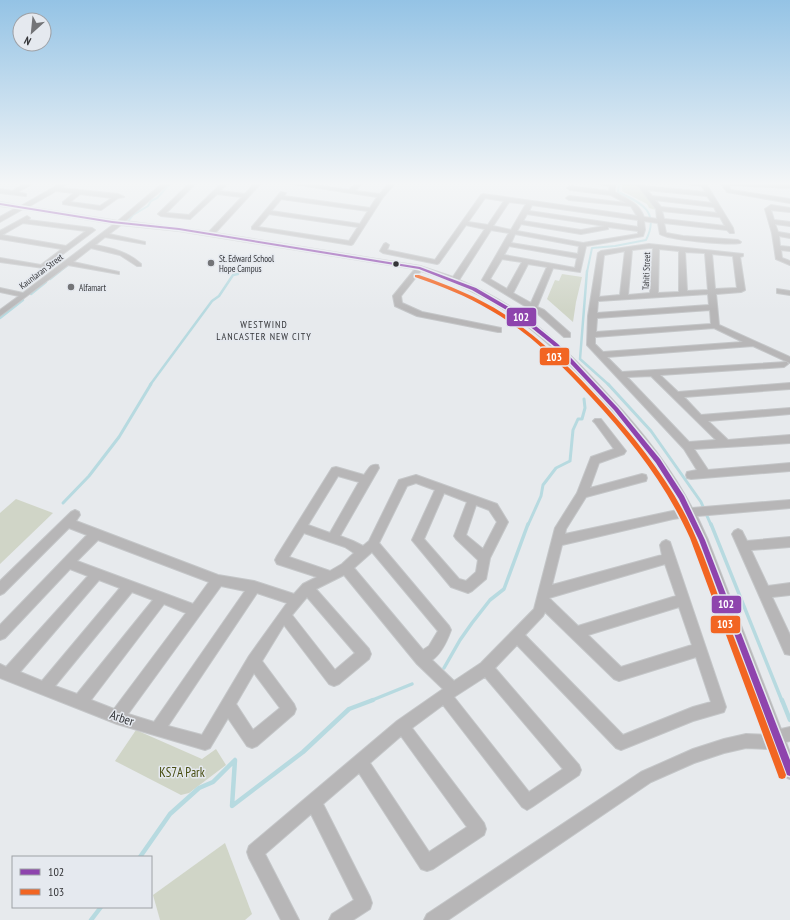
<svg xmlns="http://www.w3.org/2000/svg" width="790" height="920" viewBox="0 0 790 920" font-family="'PT Sans Narrow',sans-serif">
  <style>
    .green { fill: #d0d5c7 }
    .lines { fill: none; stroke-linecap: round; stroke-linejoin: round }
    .stream-far4 { stroke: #b7dae0; stroke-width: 2 }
    .stream-far3 { stroke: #b7dae0; stroke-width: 2.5 }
    .stream-far2 { stroke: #b7dae0; stroke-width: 3 }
    .stream-far1 { stroke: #b7dae0; stroke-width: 3.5 }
    .stream { stroke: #b7dae0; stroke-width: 4.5 }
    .minor-casing { stroke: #c4c6c8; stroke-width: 2 }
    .minor { fill: #b7b6b7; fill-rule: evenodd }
    .bus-1-casing { stroke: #e5e9ef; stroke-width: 3 }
    .bus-2-casing { stroke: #e5e9ef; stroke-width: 3 }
    .bus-1 { fill: #8e44ad; fill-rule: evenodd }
    .bus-2 { fill: #f26522; fill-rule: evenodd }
    .poi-dot { fill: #737477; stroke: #e5e9ef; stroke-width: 1.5 }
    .bus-dot { fill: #343538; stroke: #e5e9ef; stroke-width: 1.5 }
    .labels { text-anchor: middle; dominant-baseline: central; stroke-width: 3; stroke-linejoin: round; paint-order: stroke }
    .far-poi-label { font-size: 9px; fill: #343538; stroke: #e5e9ef; text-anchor: start }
    .far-street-label { font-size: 9px; fill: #343538; stroke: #e5e9ef }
    .far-neighbourhood-label { font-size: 10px; letter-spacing: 1px; fill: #343538; stroke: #e5e9ef }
    .near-street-label { font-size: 13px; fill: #343538; stroke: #e5e9ef }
    .near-park-label { font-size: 13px; fill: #464c10; stroke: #e5e9ef }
    .line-badge { stroke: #e5e9ef; stroke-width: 1.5 }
    .badge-label { font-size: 11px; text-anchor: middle; font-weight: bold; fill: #fff }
  </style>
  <rect width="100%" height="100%" fill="#e7eaed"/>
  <g class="green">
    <polygon points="622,182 636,182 656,210 649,208 647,204 622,191"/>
    <polygon points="562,274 582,277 576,302 573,322 547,299 555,280 559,281"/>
    <polygon points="16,499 53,513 0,564 0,513"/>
    <polygon points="136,730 202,759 216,749 226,765 189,793 181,795 115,761"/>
    <polygon points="225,843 252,914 245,920 160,920 153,895"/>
  </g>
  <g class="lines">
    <g class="stream-far4">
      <polyline points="129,220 133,215 148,206 151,201 157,198 172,182"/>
      <polyline points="59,272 67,266"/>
      <path d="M 587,272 L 592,248 L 615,246 L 646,240 C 660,212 642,203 618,192 L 619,182"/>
    </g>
    <g class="stream-far3">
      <polyline points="587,271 580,359 609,385"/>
      <polyline points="50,279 60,271"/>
      <polyline points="31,294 46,282"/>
      <polyline points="0,318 23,300"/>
      <polyline points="150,385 212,301 219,296 233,275 238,274"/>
    </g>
    <g class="stream-far2">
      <polyline points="608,384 651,431 701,502 711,525"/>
      <polyline points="63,503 89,476 119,437 151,384"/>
      <polyline points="528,525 541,496 543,485 556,468 570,461 573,430 578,419 582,419 585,408 584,399"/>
    </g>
    <g class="stream-far1">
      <polyline points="711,524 782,701"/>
      <polyline points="444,668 460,640 472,623 490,600 504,589 528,524"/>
      <polyline points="370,701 412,684"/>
    </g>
    <g class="stream">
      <polyline points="782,700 790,720"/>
      <polyline points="140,857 170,814 199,788 213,782 235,760 232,806 303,752 349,709 373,700"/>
      <polyline points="91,920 101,907"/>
    </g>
    <g class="minor-casing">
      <g id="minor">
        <polygon points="29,182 36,182 18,192 26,194 26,196 0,193 0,189 12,191"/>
        <path d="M 63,182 L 70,182 L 61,188 L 118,194 L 124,197 L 118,198 L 101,210 L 63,204 L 63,202 L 74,193 L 56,191 L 28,207 L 118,221 L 164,182 L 171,182 L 125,221 L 209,232 L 242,197 L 217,194 L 190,219 L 161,216 L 158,214 L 191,182 L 197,182 L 166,213 L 189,215 L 223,182 L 229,182 L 220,191 L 245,194 L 256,182 L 262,182 L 215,233 L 420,266 L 453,277 L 485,229 L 466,225 L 439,263 L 437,264 L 383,253 L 380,251 L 384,244 L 386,243 L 389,245 L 387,250 L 435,260 L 481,195 L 483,194 L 637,216 L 631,206 L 569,200 L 566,198 L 569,196 L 626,203 L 611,195 L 570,190 L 567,188 L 570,186 L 609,191 L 609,186 L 589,182 L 615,182 L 615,192 C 627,199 639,203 644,217 L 657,219 L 656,209 L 635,182 L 641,182 L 644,186 L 705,192 L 702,186 L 671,182 L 705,182 L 733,228 L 734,233 L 730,233 L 727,230 L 664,223 L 666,233 L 683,236 L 738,240 L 741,242 L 740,243 C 728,245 668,240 660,234 L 658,223 L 644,221 L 645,230 L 643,236 L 586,246 L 580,272 L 553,268 L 537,307 L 544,310 L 570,333 L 570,337 L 564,337 L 538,314 L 482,280 L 509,233 L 491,230 L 459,280 C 523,307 563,345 609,396 C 641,430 670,466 692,508 L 790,500 L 790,508 L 697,516 L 708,540 L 781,729 L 790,727 L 790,741 L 786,742 L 790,753 L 790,779 L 785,777 L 773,747 L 769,749 L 746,748 L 724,753 L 694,763 L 651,782 L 448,920 L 424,920 L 427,914 L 641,772 L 693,749 L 724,739 L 746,734 L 769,735 L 696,540 L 686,517 L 673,519 L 562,545 L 552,585 L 662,555 L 660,545 L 662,542 L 666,540 L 670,542 L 726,707 L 724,712 L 693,721 L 621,750 L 616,748 L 517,645 L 495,668 L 579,765 L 581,770 L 579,775 L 532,807 L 527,810 L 522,807 L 443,705 L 412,728 L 484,823 L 486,829 L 484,835 L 433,869 L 427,871 L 421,869 L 359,773 L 323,804 L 370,897 L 372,903 L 370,909 L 353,920 L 329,920 L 332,914 L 354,900 L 311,814 L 265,854 L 299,920 L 281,920 L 249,858 L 247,852 L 249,846 L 397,721 L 443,689 L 417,664 L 344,575 L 316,589 L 369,649 L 371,654 L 369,659 L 339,684 L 334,686 L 329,684 L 284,625 L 262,661 L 294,704 L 296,709 L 294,714 L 257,746 L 252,748 L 247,746 L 228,718 L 210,748 L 205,750 L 117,724 L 0,678 L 0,664 L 6,667 L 88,576 L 70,569 L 5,638 L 0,640 L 0,625 L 87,535 L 69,528 L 4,593 L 0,595 L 0,581 L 71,512 L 75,510 L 79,512 L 80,515 L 76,521 L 218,575 L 254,581 L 294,594 L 303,584 L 317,577 L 277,564 L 275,560 L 277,556 L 332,468 L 336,467 L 364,475 C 368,470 370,463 378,465 L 379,468 L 340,536 L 353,541 L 363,546 L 369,541 L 399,480 L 416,475 L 497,504 L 508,522 L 490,558 L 486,579 L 472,591 L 468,593 L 451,587 L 412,540 L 435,490 L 416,483 L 407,486 L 379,543 L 449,626 L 451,630 C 447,641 442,653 432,660 L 454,681 L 481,663 L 534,609 L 555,528 L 577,493 L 591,457 L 614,449 L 595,423 L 593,421 L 595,419 L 601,419 L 626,451 L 624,454 L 599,463 L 590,488 L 642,474 L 646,475 L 647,478 L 646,481 L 642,482 L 586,497 L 566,529 L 565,534 L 682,509 C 662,470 635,436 606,403 C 550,340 504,297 421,271 L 401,296 L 402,303 L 422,312 L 501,328 L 501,332 L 498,332 L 417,316 L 395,306 L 393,296 L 415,269 L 179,231 L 121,225 L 109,234 L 145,242 L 145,244 L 105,237 L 95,245 C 112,248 128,252 141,264 L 141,266 L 137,266 L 120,255 L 91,248 L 73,262 L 119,272 L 119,274 L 68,265 L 0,316 L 0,310 L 19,296 L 0,292 L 0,288 L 23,293 L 114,224 L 23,209 L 0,222 L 0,217 L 16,208 L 0,206 L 0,202 L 21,206 ZM 647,190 L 707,196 L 712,203 L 652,196 ZM 80,194 L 112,198 L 100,206 L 70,202 ZM 485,198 L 504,201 L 488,225 L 468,222 ZM 655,200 L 714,207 L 717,213 L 661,207 ZM 509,202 L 526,204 L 511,230 L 493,226 ZM 532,205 L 638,220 L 638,227 L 529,211 ZM 662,211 L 720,217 L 725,226 L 664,219 ZM 527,214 L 605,226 L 581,230 L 523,221 ZM 521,224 L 581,234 L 608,229 L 608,227 L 638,231 L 638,234 L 583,243 L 517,231 ZM 515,234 L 579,246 L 578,254 L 511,243 ZM 509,246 L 577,258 L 575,268 L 504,255 ZM 502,259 L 522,262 L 507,289 L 490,279 ZM 528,264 L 547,267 L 531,303 L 513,293 ZM 338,476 L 359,482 L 330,533 L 308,525 ZM 444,493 L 467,502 L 454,536 L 456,539 L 478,560 L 476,572 L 466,581 L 459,579 L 424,539 ZM 476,505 L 489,510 L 497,522 L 483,549 L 466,535 ZM 304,533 L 345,547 L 354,553 L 342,564 L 330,571 L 289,557 ZM 98,540 L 209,582 L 193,604 L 77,561 ZM 372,552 L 438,631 L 429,646 L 423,650 L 354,568 ZM 665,564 L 676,596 L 578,626 L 549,598 ZM 99,580 L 120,588 L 42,681 L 20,672 ZM 221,586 L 245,591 L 154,722 L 128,714 ZM 132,592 L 153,600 L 77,694 L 55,686 ZM 257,593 L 287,603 L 249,656 L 202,735 L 168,726 ZM 307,597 L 355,653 L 335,670 L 292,615 ZM 164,604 L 186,613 L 114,709 L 91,700 ZM 679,607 L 692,645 L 621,667 L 588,635 ZM 545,612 L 614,679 L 619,681 L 696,657 L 711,702 L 693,707 L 623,735 L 525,635 L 543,616 ZM 254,673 L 280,708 L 253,730 L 236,704 ZM 485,677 L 563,769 L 529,792 L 454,697 ZM 401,736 L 467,827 L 429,852 L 370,763 Z"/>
        <path d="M 280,182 L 296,182 L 349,190 L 357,182 L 363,182 L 355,191 L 380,194 L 390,182 L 396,182 L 383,197 L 353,244 L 351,245 L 252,229 L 252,227 L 281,192 L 286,193 L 284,196 L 370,208 L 377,197 ZM 281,199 L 368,211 L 360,224 L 271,211 ZM 269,214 L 358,227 L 349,241 L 258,227 Z"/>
        <polygon points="720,182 790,184 790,188 728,185 731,190 790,199 790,203 727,192"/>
        <polygon points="771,205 790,208 790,212 771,210 774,220 790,222 790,226 775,224 778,232 790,234 790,238 779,236 780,246 790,247 790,251 781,250 782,258 790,261 790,265 776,259 772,233 765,209"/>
        <path d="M 27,216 L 30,218 L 28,220 L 92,228 L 95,230 L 44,268 L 0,262 L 0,258 L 41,265 L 62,249 L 0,239 L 0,231 ZM 23,223 L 86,231 L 66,246 L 2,235 Z"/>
        <path d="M 649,244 L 743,254 L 743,256 L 740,257 L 745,290 L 741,292 L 716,294 L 719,325 L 790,357 L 790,363 L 753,346 L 607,357 L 622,372 L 787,362 L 788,364 L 784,367 L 660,375 L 678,392 L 790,383 L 790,389 L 684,397 L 701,415 L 790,408 L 790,414 L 708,421 L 728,440 L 790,435 L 790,443 L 694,449 L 708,470 L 790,463 L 790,471 L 691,479 L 687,478 L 686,475 L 687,472 L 697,470 L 684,449 L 587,345 L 588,316 L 598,253 L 601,251 ZM 649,248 L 653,248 L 650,293 L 628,295 L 632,250 ZM 659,249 L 679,251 L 679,292 L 658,293 ZM 625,251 L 620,295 L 599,297 L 604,255 ZM 685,252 L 705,253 L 708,290 L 687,291 ZM 712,254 L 733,256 L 737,288 L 715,289 ZM 708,294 L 709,305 L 597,313 L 598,301 ZM 710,310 L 711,324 L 596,332 L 597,318 ZM 714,328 L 743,342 L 603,352 L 595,344 L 595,337 ZM 651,376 L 716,440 L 689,442 L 627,377 Z"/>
        <polygon points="777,289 790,291 790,295 777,293"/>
        <polygon points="738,529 742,531 747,541 790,537 790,547 751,550 768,586 790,583 790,595 772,597 790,635 790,655 785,654 732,534 734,531"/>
      </g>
    </g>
    <use href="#minor" class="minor"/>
    <g class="bus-1-casing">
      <polygon id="bus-1" points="0,203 112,221 179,228 420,267 476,288 521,314 558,344 618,408 660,459 684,496 705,540 790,760 790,776 787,775 786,772 699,540 679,499 656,463 614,410 554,346 517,316 472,290 419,269 179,230 112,223 0,205"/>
    </g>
    <g class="bus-2-casing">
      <path id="bus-2" d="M 415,275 L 419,275 C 448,285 478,297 504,314 C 541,339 573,370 603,403 C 635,438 665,475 687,518 C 702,548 713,582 725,614 C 746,668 766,721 786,775 L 785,778 L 782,779 L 779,778 L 778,775 L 690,538 C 665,483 632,441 591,397 C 561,364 529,332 490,310 C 467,296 441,286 415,277 Z"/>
    </g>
    <use href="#bus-1" class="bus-1"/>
    <use href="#bus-2" class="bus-2"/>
  </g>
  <linearGradient id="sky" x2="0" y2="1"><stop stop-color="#94c3e5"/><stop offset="0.59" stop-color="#f4f6f7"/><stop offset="1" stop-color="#f4f6f7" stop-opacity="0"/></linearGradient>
  <rect width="790" height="311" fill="url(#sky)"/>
  <g class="poi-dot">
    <circle cx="211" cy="263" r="4"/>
    <circle cx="71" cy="287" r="4"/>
  </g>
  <circle class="bus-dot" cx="396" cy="264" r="3.5"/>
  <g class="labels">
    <g class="far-poi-label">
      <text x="219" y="258">St. Edward School<tspan x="219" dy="10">Hope Campus</tspan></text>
      <text x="79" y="287">Alfamart</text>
    </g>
    <g class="far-street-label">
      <text transform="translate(41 271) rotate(-37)">Kaunlaran Street</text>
      <text transform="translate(646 271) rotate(-88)">Tahiti Street</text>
    </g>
    <g class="far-neighbourhood-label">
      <text x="264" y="324">WESTWIND<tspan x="264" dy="12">LANCASTER NEW CITY</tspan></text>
    </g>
    <g class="near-street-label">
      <text transform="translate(122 718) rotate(19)">Arber</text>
    </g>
    <g class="near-park-label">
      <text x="182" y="772">KS7A Park</text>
    </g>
  </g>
  <g class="line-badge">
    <rect x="506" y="307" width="31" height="20" rx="4" fill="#8e44ad"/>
    <rect x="539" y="347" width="31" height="19" rx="4" fill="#f26522"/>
    <rect x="711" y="595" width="31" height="19" rx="4" fill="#8e44ad"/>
    <rect x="710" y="615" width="31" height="19" rx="4" fill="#f26522"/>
  </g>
  <g class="badge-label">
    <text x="521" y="321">102</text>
    <text x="554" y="361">103</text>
    <text x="726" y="608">102</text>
    <text x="725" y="628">103</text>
  </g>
  <rect x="12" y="856" width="140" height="52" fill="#e5e9ef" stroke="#9ea1a6"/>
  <rect x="20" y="869" width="20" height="6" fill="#8e44ad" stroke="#9ea1a6"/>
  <text x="48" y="876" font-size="12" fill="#343538">102</text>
  <rect x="20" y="889" width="20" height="6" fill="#f26522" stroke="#9ea1a6"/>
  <text x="48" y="896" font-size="12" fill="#343538">103</text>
  <g transform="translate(32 32) rotate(207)"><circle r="19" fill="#e5e9ef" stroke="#9ea1a6"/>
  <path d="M0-3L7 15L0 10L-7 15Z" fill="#737477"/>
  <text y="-6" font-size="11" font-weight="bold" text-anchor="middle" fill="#343538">N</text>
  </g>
</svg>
